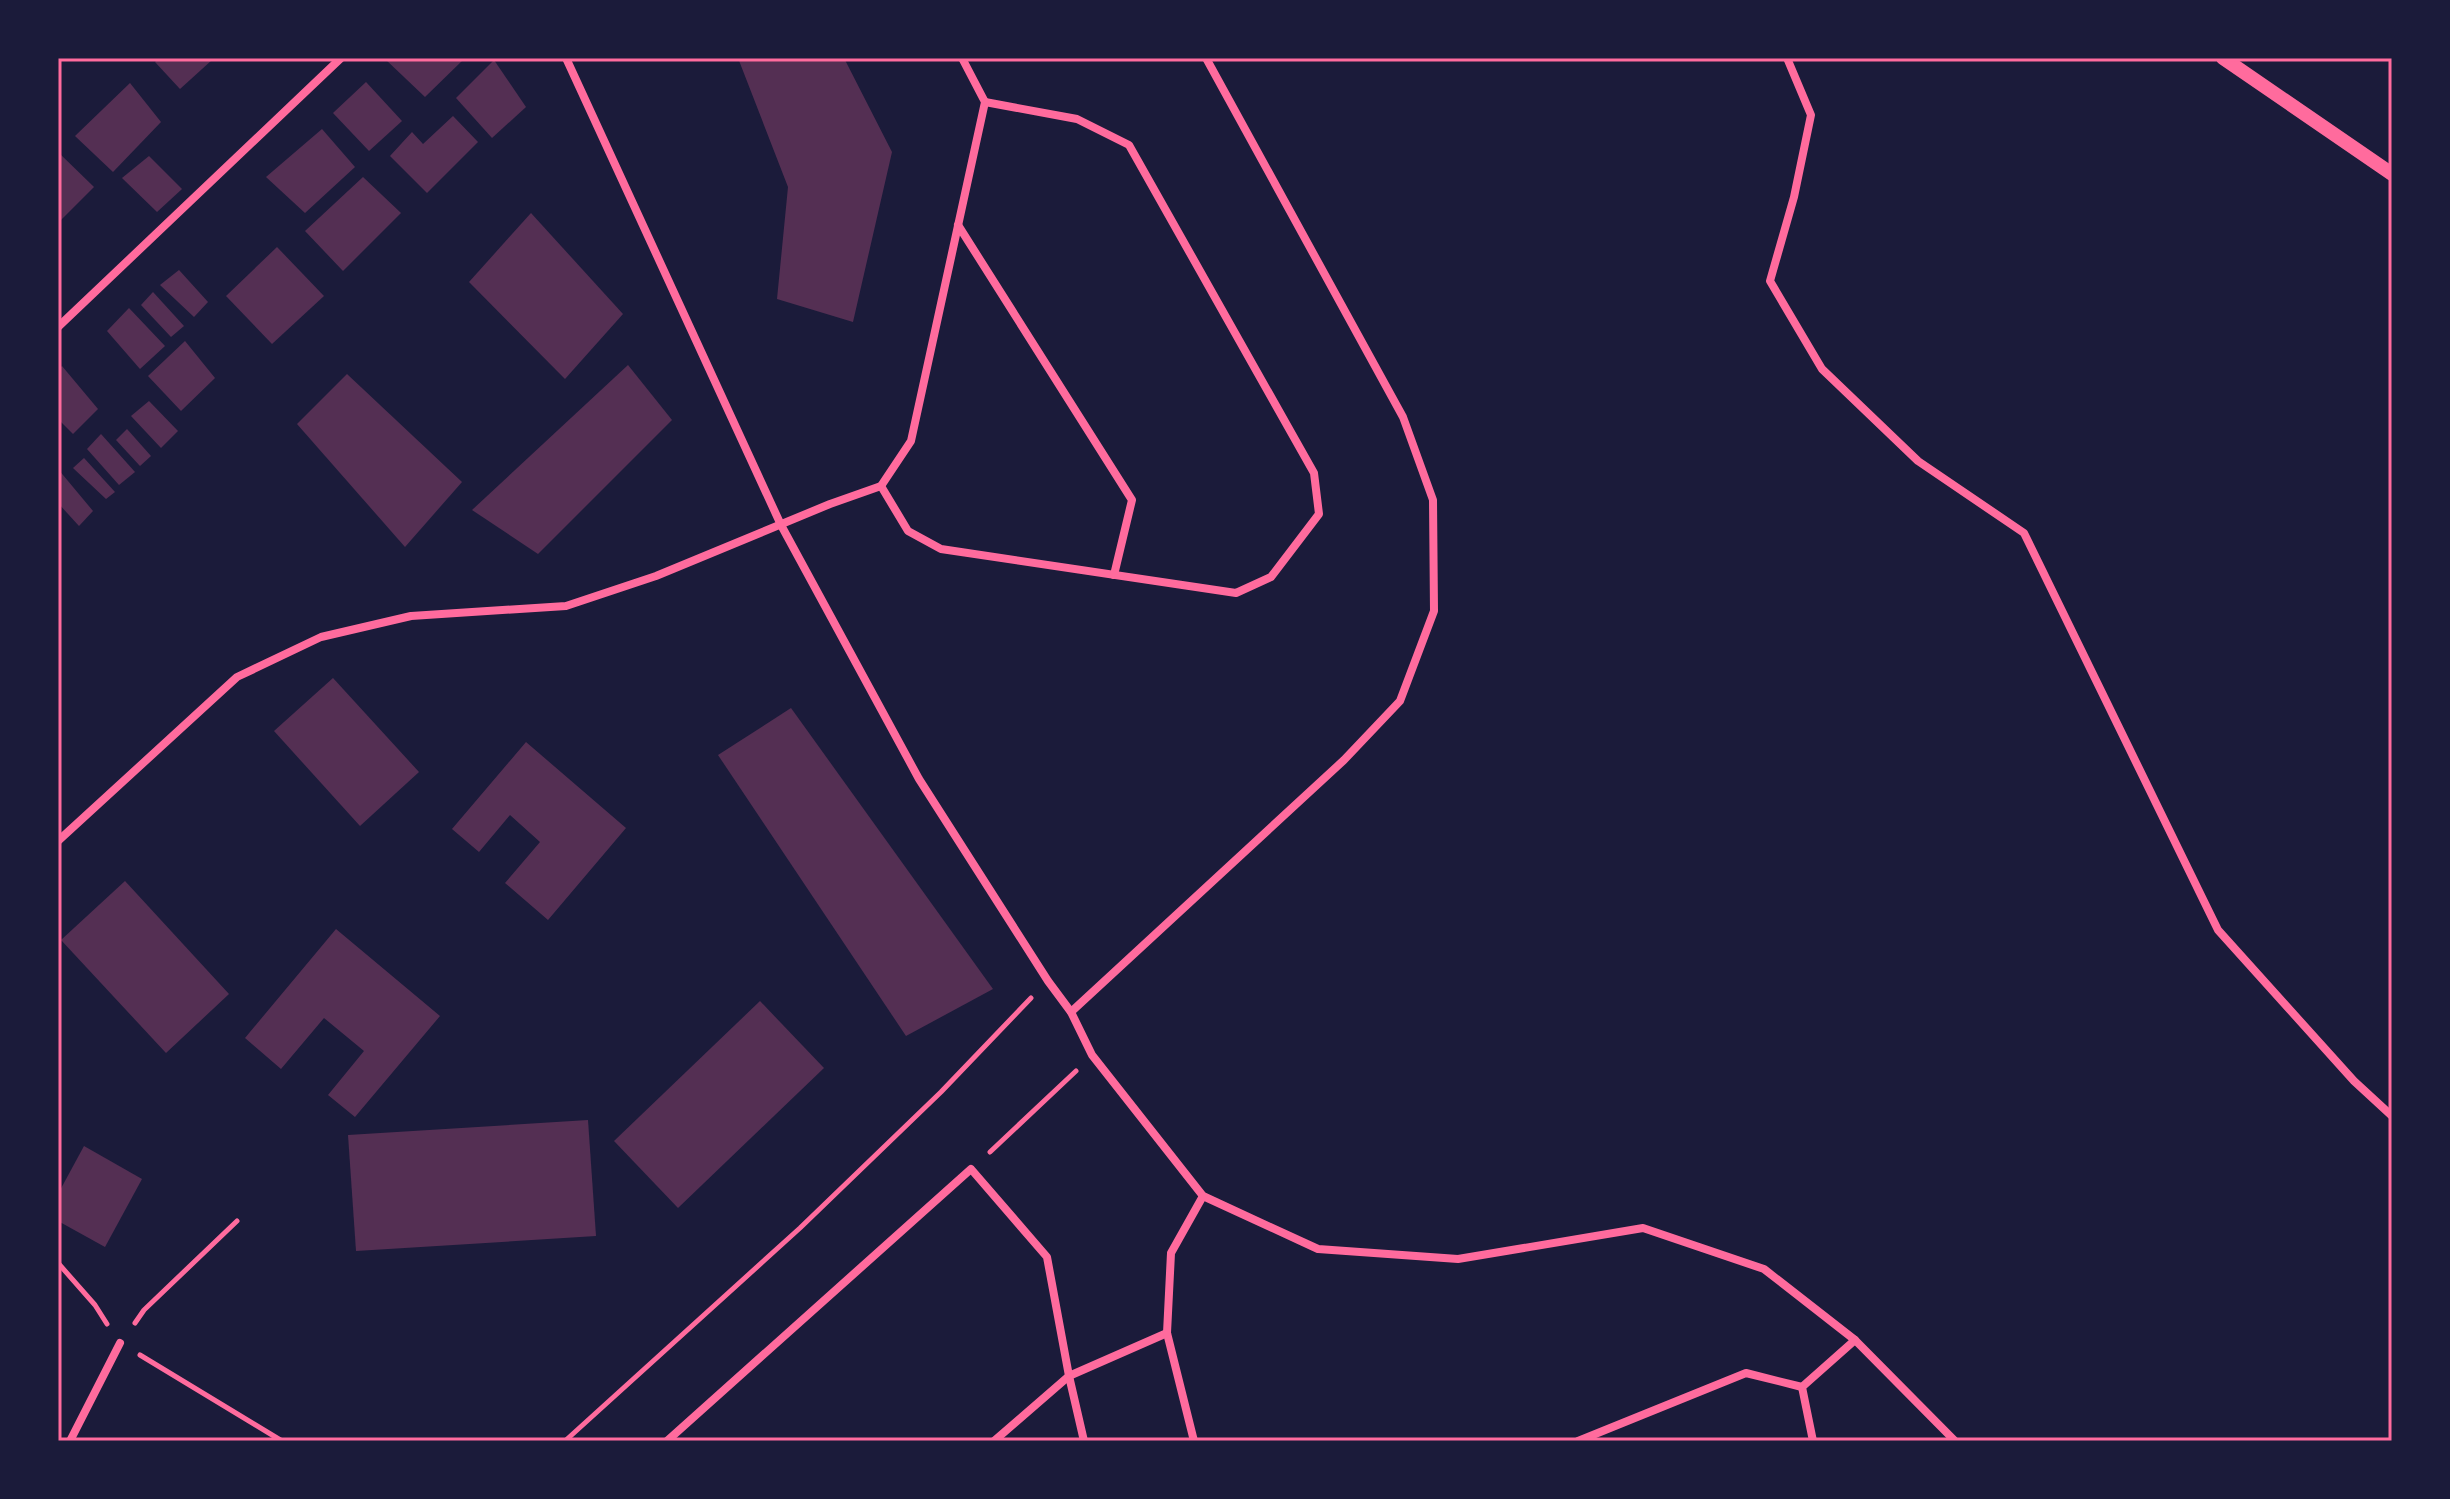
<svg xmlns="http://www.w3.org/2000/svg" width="2450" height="1499" viewBox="0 0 2450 1499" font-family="'Roboto Condensed',sans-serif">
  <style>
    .building { fill: #542f53 }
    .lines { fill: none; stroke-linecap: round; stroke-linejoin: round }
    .path { stroke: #ff6b9d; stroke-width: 5 }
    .minor { stroke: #ff6b9d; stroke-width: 8 }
    .tertiary { stroke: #ff6b9d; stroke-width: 14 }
    .neatline { fill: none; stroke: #ff6b9d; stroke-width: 3 }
  </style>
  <rect width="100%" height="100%" fill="#1b1b3a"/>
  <g class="building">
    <polygon points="159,58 210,58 212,60 180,89 155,62"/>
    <polygon points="384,58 465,58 425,97"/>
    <polygon points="738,58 847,58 845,60 892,152 853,322 777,299 788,187"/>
    <polygon points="494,60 526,107 492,138 456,98"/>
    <polygon points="366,82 402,121 369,151 333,113"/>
    <polygon points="130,83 161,122 113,172 75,136"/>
    <polygon points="453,116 478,142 427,193 390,156 412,132 423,144"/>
    <polygon points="322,129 355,167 305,213 266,177"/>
    <polygon points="58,152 94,187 58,223"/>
    <polygon points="149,156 182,189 157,212 122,178"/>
    <polygon points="363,177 401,213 343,271 305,231"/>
    <polygon points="531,213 623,314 565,379 469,282"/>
    <polygon points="277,247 324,296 272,344 226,296"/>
    <polygon points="179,270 208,302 194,317 160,285"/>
    <polygon points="153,292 184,326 171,337 141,305"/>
    <polygon points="129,308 165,346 140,369 107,331"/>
    <polygon points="185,341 215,378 181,411 148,376"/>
    <polygon points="628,365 672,420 538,554 472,510"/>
    <polygon points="62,366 98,409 73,434 58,419 58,370"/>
    <polygon points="347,374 462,482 405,547 297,424"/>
    <polygon points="149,401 178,431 161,448 131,416"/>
    <polygon points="127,429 151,456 140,466 116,440"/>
    <polygon points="101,434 135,472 119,485 87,449"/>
    <polygon points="84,458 115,492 106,499 73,468"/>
    <polygon points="58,469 93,511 79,526 58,503"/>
    <polygon points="333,678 419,772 360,826 274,731"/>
    <polygon points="791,708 993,989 906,1036 718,755"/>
    <polygon points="526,742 626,828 548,920 505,883 540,842 510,815 479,852 452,829"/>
    <polygon points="125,881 229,994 166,1053 61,940"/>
    <polygon points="336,929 440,1016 355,1117 328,1095 364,1051 324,1018 281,1069 245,1038"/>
    <polygon points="760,1001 824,1068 678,1208 614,1141"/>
    <polygon points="588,1120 596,1236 356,1251 348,1135"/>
    <polygon points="84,1146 142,1179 105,1247 58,1221 58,1194"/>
  </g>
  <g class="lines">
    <g class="path">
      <polyline points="990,1152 1076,1071"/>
      <polyline points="58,1263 95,1305 107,1324"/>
      <polyline points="135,1323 144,1310 237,1221"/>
      <polyline points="140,1355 282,1441"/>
      <polyline points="565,1441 800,1228 941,1092 1031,998"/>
    </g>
    <g class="minor">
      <polyline points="566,58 781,525 919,779 1048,981 1071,1012 1092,1055 1203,1196 1318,1249 1458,1259 1643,1228 1764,1269 1855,1340 1955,1441"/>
      <polyline points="1787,58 1811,115 1794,197 1770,281 1822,369 1918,461 2024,533 2218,930 2354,1081 2392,1116"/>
      <polyline points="958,225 1132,500 1114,575"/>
      <polyline points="58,327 341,58"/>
      <polyline points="881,486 908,531 941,549 1236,593 1271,577 1319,514 1314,473 1129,145 1077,119 985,102"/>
      <polyline points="58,841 237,677 321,637 411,616 566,606 656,576 830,504 881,486 911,441 985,102 962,58"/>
      <polyline points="1071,1012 1344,760 1400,701 1434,611 1433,500 1403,417 1206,58"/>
      <polyline points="70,1441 120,1343"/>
      <polyline points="667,1441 971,1169 1047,1257 1069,1376 1084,1441"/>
      <polyline points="994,1441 1069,1376 1167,1333"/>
      <polyline points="1194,1441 1167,1333 1171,1253 1203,1196"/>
      <polyline points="1578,1441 1746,1373 1802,1387"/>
      <polyline points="1813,1441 1802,1387 1855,1340"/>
    </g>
    <polyline class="tertiary" points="2223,58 2392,174"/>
  </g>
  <rect width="2450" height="1499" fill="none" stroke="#1b1b3a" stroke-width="120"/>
  <rect x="60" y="60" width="2330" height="1379" class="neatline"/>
</svg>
